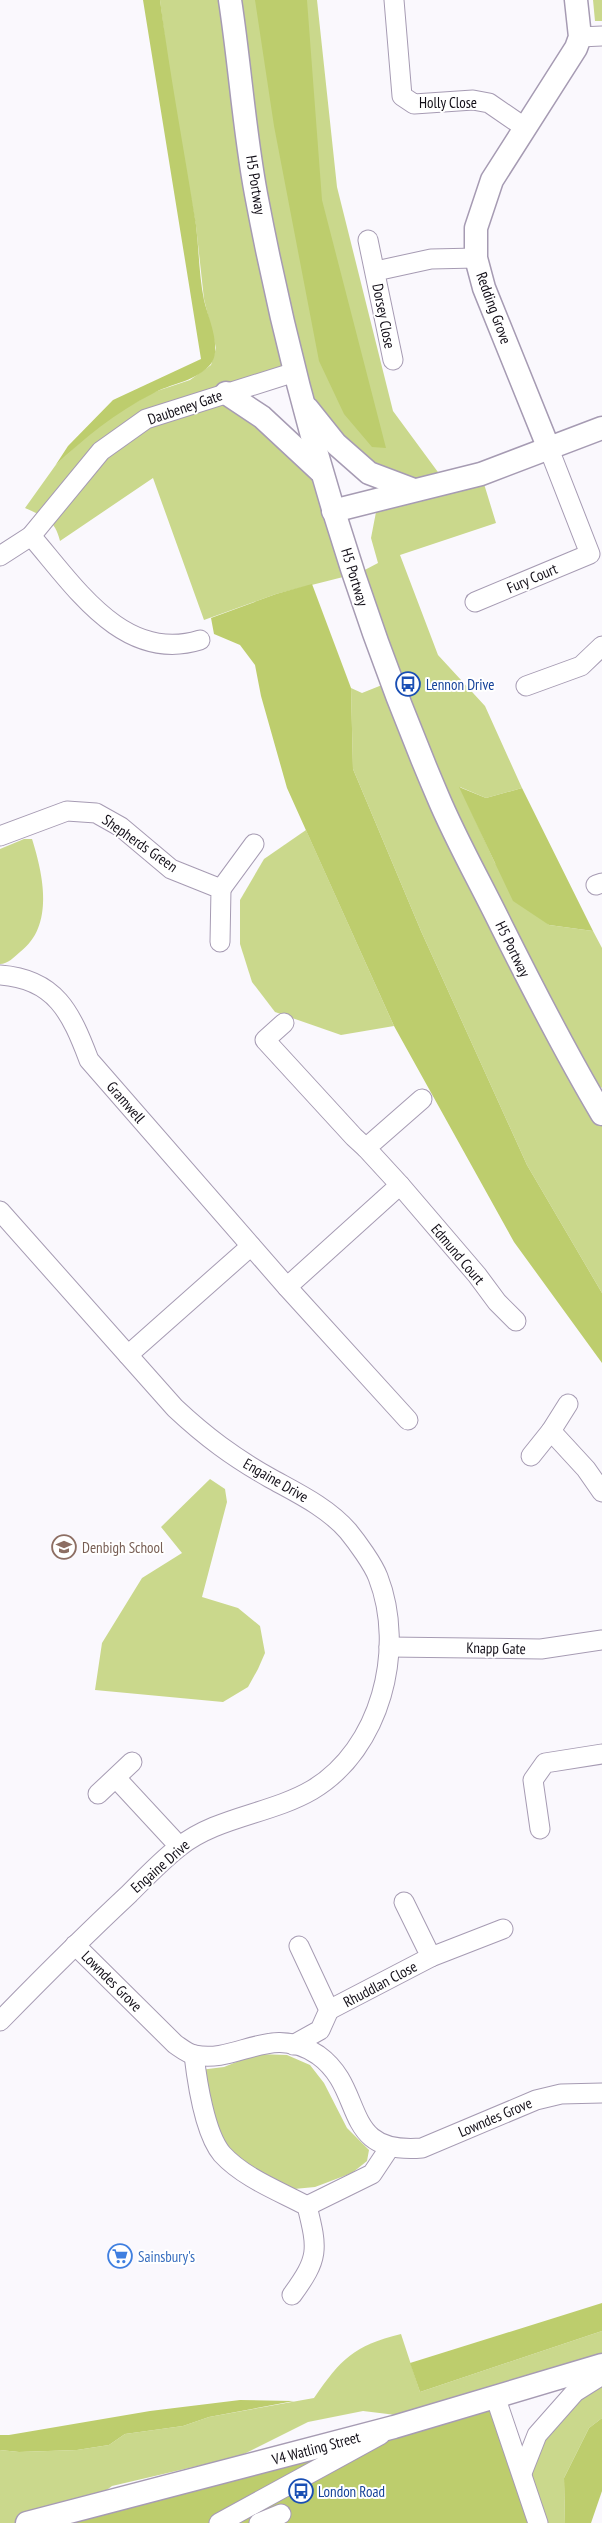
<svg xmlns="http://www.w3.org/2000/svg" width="602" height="2523" viewBox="0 0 602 2523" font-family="'PT Sans Narrow',sans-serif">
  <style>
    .green { fill: #cad88c; fill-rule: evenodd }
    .forest { fill: #bdcd6d }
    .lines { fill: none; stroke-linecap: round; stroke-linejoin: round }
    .minor-casing { stroke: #a69bb3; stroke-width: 21 }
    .tertiary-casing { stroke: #a69bb3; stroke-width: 25 }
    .minor { stroke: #fff; stroke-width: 19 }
    .tertiary { stroke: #fff; stroke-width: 22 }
    .labels { text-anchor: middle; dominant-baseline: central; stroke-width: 4; stroke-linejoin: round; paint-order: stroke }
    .street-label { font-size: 15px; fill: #130f18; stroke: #fff }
    .transit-label { font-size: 15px; fill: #164399; stroke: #fff; text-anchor: start }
    .education-label { font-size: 15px; fill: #785e54; stroke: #fff; text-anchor: start }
    .shop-label { font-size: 15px; fill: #366cbe; stroke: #fff; text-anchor: start }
  </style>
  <rect width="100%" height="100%" fill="#faf8fd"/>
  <g class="green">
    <path d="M 160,0 L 317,0 L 337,187 L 393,411 L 446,483 L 481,474 L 496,523 L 400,555 L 438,655 L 485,706 L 522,788 L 486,798 L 460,787 L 495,863 L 549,925 L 593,931 L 602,948 L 602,1088 L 577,1071 L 602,1114 L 602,1293 L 527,1165 L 421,931 L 353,769 L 351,688 L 362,693 L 392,681 L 359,573 L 276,594 L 204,620 L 153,478 L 60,541 C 55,519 44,517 25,508 L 55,466 L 82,440 L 113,415 L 154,392 L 190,380 L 211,365 L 216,348 L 204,299 L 196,226 L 171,89 ZM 295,373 L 336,444 L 393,496 L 376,512 L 371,538 L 378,563 L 359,573 L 321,472 L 226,393 Z"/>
    <polygon points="593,0 602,0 602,21 595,21"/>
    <polygon points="306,830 394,1026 341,1035 275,1012 252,982 240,944 240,900 264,859"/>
    <path d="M 24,839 L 32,839 C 43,874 55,926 20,952 C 14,957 8,964 0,964 L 0,849 Z"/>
    <polygon points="210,1479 225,1489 227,1502 202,1597 238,1608 260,1626 265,1653 258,1669 248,1687 223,1702 95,1690 102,1643 142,1578 182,1553 161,1527"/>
    <polygon points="256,2054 287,2055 310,2065 324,2083 347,2128 369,2150 367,2161 352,2173 315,2187 294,2189 250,2167 230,2149 218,2131 200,2070 224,2067"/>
    <path d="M 602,2331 L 602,2365 L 429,2419 L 363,2411 L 308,2422 L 240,2456 L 112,2486 L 80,2510 L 27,2523 L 0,2523 L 0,2450 L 19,2452 L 77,2450 L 109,2445 L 125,2434 L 183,2426 L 209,2417 L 314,2398 C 341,2359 353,2346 401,2334 L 420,2392 Z"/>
    <polygon points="602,2375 602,2418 589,2428 564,2478 565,2523 538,2523 522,2473 537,2435"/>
  </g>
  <g class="forest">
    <path d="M 143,0 L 160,0 C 170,76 184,149 196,225 C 199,250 199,276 204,300 C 208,318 224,351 209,366 C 192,383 171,383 152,394 C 115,413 85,437 55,466 L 68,446 L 113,400 L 201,359 Z"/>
    <polygon points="255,0 307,0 322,200 386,448 372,447 344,414 319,361 274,126"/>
    <polygon points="312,584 351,688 353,769 421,931 527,1165 602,1293 602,1363 514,1242 394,1026 287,788 261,696 255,665 240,645 214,634 211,618 276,594"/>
    <polygon points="459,787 486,798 522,788 593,931 549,925 513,901"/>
    <polygon points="602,2303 602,2331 420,2392 410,2363"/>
    <polygon points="495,2396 538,2523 27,2523"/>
    <polygon points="240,2400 294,2401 209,2417 183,2426 125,2434 109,2445 77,2450 19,2452 0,2450 0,2435 9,2435 150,2411"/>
    <polygon points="602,2418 602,2491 591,2523 565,2523 564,2478 589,2428"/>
  </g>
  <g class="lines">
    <g class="minor-casing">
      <g id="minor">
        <polyline points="394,0 402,96 414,104 473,100 489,103 524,127"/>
        <polyline points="580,37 602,36"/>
        <polyline points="368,240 393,360"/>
        <polyline points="376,271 431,259 476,258"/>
        <path d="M 31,536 C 74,585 123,664 200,640"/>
        <polyline points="0,556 31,536 101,451 146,419 295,372"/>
        <polyline points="475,602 590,554 549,449"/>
        <polyline points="526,686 581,666 602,646"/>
        <polyline points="0,836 67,811 96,813 121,827 171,869 221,889 220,942"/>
        <polyline points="596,885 602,883"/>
        <polyline points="221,889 254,844"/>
        <path d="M 0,975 C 56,979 71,1013 89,1060 L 287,1287 L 408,1420"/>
        <polyline points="284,1023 265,1040 354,1137 366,1148"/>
        <polyline points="400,1185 366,1148 422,1099"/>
        <path d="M 0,1211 L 175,1408 C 206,1437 233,1457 270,1478 C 297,1493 327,1507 348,1531 C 357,1542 373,1564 378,1577 C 406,1649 381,1749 312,1790 C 271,1814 216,1817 179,1847 C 161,1861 145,1878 129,1894 C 85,1935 42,1978 0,2021"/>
        <polyline points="287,1287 400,1185 477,1275 497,1302 516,1321"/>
        <polyline points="128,1355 251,1246"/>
        <polyline points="568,1404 551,1431 586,1469 602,1492"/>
        <polyline points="531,1456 551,1431"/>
        <polyline points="389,1647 541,1649 602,1640"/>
        <polyline points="116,1778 179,1846"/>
        <polyline points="98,1794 132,1762"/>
        <polyline points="540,1829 533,1780 545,1763 602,1754"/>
        <path d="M 75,1945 L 175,2044 C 181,2048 188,2054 195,2055 C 237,2064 271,2023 318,2055 C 367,2090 339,2155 422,2148 L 536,2100 L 561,2094 L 602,2093"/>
        <polyline points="431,1957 503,1929"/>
        <polyline points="329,2010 431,1957 404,1902"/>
        <polyline points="293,2045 320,2030 329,2010 299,1946"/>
        <path d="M 194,2055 C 197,2081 205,2134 222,2154 C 244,2178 279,2191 307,2206 C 318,2250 319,2258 292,2295"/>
        <polyline points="307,2206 372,2174 390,2147"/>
        <polyline points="495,2396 538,2523"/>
        <polyline points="522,2473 537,2435 575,2392 602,2375"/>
        <polyline points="219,2523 380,2435"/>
        <polyline points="259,2523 281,2514"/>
      </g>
    </g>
    <g class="tertiary-casing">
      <g id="tertiary">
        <path d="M 230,0 C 240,65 244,130 256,194 C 295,401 355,603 438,797 C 456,840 480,882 501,925 C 533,989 565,1052 602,1114"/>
        <polyline points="226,393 262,417 320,471"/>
        <polyline points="308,409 336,444 369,473 414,490"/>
        <polyline points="549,449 484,288 476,258 476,228 492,180 576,48 580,37 576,0"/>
        <polyline points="333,511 481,474 602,428"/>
        <polyline points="27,2523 394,2427 602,2365"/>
      </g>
    </g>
    <use href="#minor" class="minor"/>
    <use href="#tertiary" class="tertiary"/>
  </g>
  <defs>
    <g id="bus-ring" transform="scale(1.25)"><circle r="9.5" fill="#fff" stroke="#1a4fb4" stroke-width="1.5"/><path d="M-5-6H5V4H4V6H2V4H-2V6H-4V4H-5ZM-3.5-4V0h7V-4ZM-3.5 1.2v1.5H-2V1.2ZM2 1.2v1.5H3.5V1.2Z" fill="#1a4fb4"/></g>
    <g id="school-ring" transform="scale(1.25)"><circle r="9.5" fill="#fff" stroke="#8d6e63" stroke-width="1.5"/><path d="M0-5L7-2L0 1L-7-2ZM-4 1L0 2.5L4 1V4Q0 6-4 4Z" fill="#8d6e63"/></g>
    <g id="supermarket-ring" transform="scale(1.25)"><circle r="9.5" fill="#fff" stroke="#3f7fe0" stroke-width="1.5"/><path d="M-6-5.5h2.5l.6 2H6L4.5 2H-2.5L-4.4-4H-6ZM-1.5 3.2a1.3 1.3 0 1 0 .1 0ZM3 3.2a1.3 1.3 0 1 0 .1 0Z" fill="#3f7fe0"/></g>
  </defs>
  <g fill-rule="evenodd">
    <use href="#bus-ring" x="408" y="684"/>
    <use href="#school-ring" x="64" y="1547"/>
    <use href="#supermarket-ring" x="120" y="2256"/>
    <use href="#bus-ring" x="301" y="2491"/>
  </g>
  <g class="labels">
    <g class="street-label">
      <text x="448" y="102">Holly Close</text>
      <text transform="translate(256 185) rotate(81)">H5 Portway</text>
      <text transform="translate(494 308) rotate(70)">Redding Grove</text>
      <text transform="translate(384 316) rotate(79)">Dorsey Close</text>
      <text transform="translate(185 407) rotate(-19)">Daubeney Gate</text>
      <text transform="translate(355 577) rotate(73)">H5 Portway</text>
      <text transform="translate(532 578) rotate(-23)">Fury Court</text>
      <text transform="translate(140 843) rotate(35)">Shepherds Green</text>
      <text transform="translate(513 949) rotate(64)">H5 Portway</text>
      <text transform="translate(126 1102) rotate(49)">Gramwell</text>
      <text transform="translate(458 1254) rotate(50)">Edmund Court</text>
      <text transform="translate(276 1480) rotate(30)">Engaine Drive</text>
      <text transform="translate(496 1648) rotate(1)">Knapp Gate</text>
      <text transform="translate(160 1866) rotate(-41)">Engaine Drive</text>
      <text transform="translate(112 1981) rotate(45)">Lowndes Grove</text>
      <text transform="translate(380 1984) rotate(-28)">Rhuddlan Close</text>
      <text transform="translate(495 2117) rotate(-23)">Lowndes Grove</text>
      <text transform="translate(316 2448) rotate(-15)">V4 Watling Street</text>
    </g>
    <g class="transit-label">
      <text x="426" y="684">Lennon Drive</text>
      <text x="318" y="2491">London Road</text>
    </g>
    <g class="education-label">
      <text x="82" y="1547">Denbigh School</text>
    </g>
    <g class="shop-label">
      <text x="138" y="2256">Sainsbury's</text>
    </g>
  </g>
</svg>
